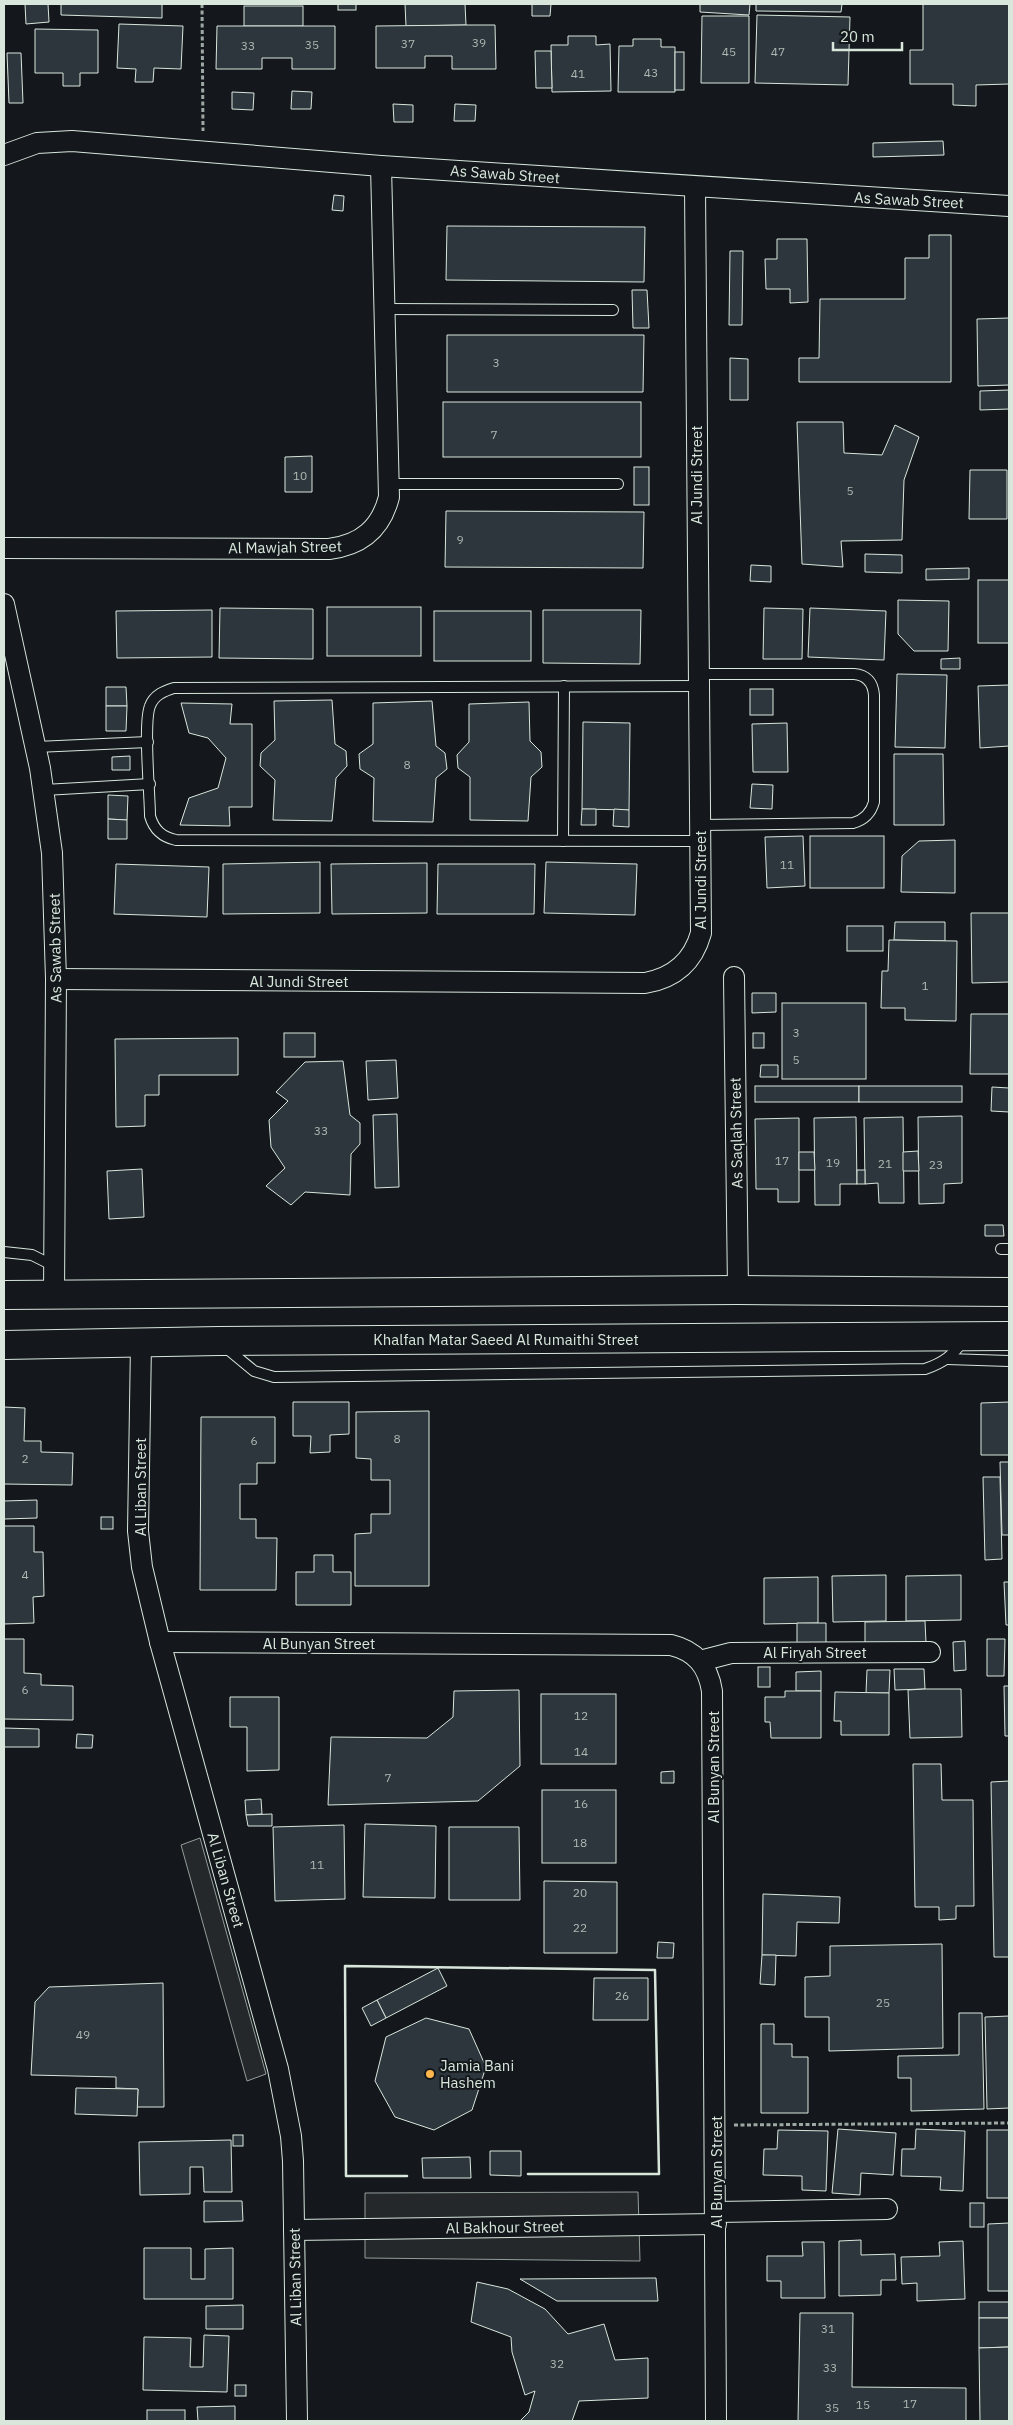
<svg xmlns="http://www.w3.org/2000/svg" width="1013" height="2425" viewBox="0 0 1013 2425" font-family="'IBM Plex Sans',sans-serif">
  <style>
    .parking { fill: #24282b; stroke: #939e99 }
    .building { fill: #2c363c; stroke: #d8e6dc }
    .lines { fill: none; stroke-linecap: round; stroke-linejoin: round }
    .lane-casing { stroke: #d8e6dc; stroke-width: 12 }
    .street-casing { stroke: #d8e6dc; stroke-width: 22 }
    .secondary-casing { stroke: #d8e6dc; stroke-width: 30 }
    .path { stroke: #9da8a2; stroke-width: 3; stroke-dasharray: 4 2.5; stroke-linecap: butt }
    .lane { stroke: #14181c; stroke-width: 10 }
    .street { stroke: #14181c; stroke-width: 20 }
    .secondary { stroke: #14181c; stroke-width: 28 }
    .wall { stroke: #d8e6dc; stroke-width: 2.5 }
    .poi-dot { fill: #ffb74d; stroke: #14181c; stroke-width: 2 }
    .labels { text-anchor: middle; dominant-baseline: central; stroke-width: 4; stroke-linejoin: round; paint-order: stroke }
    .number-label { font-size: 12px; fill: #adbab4 }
    .street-label { font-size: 15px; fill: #d8e6dc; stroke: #14181c }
    .poi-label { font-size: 15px; fill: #d8e6dc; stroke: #14181c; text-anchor: start }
  </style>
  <rect width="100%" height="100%" fill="#14181c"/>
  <g class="parking">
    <polygon points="200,1838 266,2074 247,2081 181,1845"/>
    <polygon points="638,2192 640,2261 365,2258 365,2193"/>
  </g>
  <g class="building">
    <polygon points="25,4 48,4 49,22 26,24"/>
    <polygon points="61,4 162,4 162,18 61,15"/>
    <rect x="338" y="4" width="18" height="6"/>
    <polygon points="405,4 465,4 466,25 406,26"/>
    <polygon points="532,4 551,4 550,16 532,16"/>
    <polygon points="700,4 750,4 749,15 700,12"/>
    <polygon points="756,4 842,4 841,12 756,11"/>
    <polygon points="923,4 1009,4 1009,84 976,85 976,106 953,105 953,84 910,84 910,50 923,50"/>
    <rect x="244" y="6" width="59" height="20"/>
    <polygon points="757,15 850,17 848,85 755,83"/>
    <polygon points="702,16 749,16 749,83 701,83"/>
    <polygon points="119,24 183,26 181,69 154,68 153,82 135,82 136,69 117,68"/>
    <polygon points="466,25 495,25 496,69 452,69 452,56 425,56 425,68 376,68 376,26"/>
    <polygon points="217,26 335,26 335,69 292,69 292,58 262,58 262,69 216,69"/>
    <polygon points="35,29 98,30 98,73 80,73 80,86 63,86 63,73 35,73"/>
    <polygon points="568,36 596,36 596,45 610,44 611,91 552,92 551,45 568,45"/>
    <polygon points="633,39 661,39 661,47 675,47 675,92 618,92 619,46 633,46"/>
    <polygon points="535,51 551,51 552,88 536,88"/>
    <rect x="675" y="52" width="9" height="38"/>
    <polygon points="7,53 21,53 23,103 9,103"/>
    <polygon points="292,91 312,92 311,109 291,109"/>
    <polygon points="232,92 254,93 253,110 232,109"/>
    <polygon points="393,104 413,105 413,122 394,122"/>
    <polygon points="455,104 476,105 475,121 454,121"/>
    <polygon points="943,141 944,155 873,157 873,143"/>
    <polygon points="334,195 344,196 343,211 332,210"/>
    <polygon points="447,226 645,227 644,282 446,280"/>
    <polygon points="929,235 951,235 951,382 799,382 799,358 819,358 820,299 905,299 905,258 929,258"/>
    <polygon points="777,239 807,239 808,302 790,303 790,289 766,289 765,259 777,259"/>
    <polygon points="730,251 743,251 742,325 729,325"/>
    <polygon points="632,290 647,290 649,328 633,328"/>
    <polygon points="1009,318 1009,385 978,386 977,319"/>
    <polygon points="447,335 644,335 643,392 447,392"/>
    <polygon points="730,358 748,359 748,400 730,400"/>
    <polygon points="1009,390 1009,409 980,410 980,391"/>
    <rect x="443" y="402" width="198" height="55"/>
    <polygon points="797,422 843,422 844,453 882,455 895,425 919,437 904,480 902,540 841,541 843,567 802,564"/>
    <polygon points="312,456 312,492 285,492 285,457"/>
    <rect x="634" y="467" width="15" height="38"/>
    <polygon points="970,470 1007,470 1007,519 969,519"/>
    <polygon points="446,511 644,512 643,568 445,567"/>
    <polygon points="865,554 902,555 902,573 865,572"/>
    <polygon points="751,565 771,566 771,582 750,581"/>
    <polygon points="969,568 969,579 926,580 926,569"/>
    <rect x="978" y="580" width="31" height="63"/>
    <polygon points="898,600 949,601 948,651 914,651 898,634"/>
    <rect x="327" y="607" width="94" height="49"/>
    <polygon points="220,608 313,609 313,659 219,658"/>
    <polygon points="764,608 803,609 802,659 763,659"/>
    <polygon points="810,608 886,611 884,660 808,657"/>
    <polygon points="212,610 212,657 117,658 116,611"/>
    <polygon points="543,610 641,610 640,664 543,663"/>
    <rect x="434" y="611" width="97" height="50"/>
    <polygon points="960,658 960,669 941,669 941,659"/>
    <polygon points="897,674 947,675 945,748 895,747"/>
    <polygon points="1009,685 1009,746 980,748 978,686"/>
    <polygon points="106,687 126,687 127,706 106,706"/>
    <rect x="750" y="689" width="23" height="26"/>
    <polygon points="332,700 335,744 346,751 347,766 336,778 332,821 273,820 275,780 260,766 261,753 275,740 274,701"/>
    <polygon points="432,701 436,746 445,753 447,769 436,778 433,822 373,821 374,778 360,769 359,754 373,744 373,703"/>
    <polygon points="529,702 530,741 541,752 542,767 531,777 528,821 470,820 470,777 458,768 457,755 469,742 469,704"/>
    <polygon points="181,703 232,704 230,724 252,724 252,807 229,807 230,826 180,825 189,798 218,788 226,758 208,738 189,733"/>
    <polygon points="106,706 127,706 126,731 106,731"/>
    <polygon points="583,722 630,723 629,810 582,809"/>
    <polygon points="787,723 788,772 753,772 752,724"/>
    <polygon points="894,754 943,754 944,825 894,825"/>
    <polygon points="130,756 130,770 112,770 112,757"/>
    <polygon points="752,784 773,785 772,809 750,808"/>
    <polygon points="108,795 128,796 127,820 108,819"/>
    <polygon points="582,809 596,809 596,825 581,825"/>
    <polygon points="614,809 629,810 629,827 613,826"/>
    <polygon points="108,819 127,820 127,839 108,839"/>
    <polygon points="803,836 805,886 767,888 765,837"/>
    <rect x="810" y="836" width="74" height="52"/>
    <polygon points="955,840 955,893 901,892 902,856 919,841"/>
    <polygon points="320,862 320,913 223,914 223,864"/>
    <polygon points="546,862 637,864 635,915 544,913"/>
    <polygon points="427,863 427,913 332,914 331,864"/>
    <polygon points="116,864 209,867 207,917 114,914"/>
    <polygon points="438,864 535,864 534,914 437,914"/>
    <polygon points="971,913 1009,913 1009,982 972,983"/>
    <polygon points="895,922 945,922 945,941 894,940"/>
    <rect x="847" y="926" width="36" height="25"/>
    <polygon points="889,940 957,941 956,1021 905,1020 905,1008 881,1008 882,971 888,971"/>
    <polygon points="752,993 776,993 776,1012 752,1013"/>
    <rect x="782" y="1003" width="84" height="76"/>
    <polygon points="971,1014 1009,1014 1009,1074 970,1074"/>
    <rect x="284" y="1033" width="31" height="24"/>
    <rect x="753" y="1033" width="11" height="15"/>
    <polygon points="238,1038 238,1075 159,1075 159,1095 145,1095 145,1126 116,1127 115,1039"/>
    <polygon points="396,1060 398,1098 368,1100 366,1061"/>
    <polygon points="343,1061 350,1115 360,1123 360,1144 351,1154 350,1195 305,1192 291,1205 266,1186 285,1168 271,1147 269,1120 288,1101 276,1092 305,1062"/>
    <polygon points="761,1065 778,1065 778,1077 760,1077"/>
    <rect x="755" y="1086" width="104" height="16"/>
    <rect x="859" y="1086" width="103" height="16"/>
    <polygon points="992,1087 1009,1088 1009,1112 991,1111"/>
    <polygon points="397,1114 399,1187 375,1188 373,1115"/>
    <polygon points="962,1116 962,1183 944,1184 944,1203 919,1204 918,1117"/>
    <polygon points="856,1117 857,1184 840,1184 840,1205 815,1205 814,1118"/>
    <polygon points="903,1117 904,1203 879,1203 878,1183 865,1184 864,1118"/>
    <polygon points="799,1118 799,1202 778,1202 778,1189 756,1189 755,1119"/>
    <polygon points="918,1151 919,1171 903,1171 903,1152"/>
    <polygon points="799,1152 814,1152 815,1170 799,1170"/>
    <polygon points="142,1169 144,1217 109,1219 107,1171"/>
    <rect x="857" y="1170" width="8" height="14"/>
    <polygon points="985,1225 1003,1225 1004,1236 985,1236"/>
    <polygon points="293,1402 349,1402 349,1434 330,1435 330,1452 310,1453 311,1436 293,1436"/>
    <polygon points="1009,1402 1009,1455 981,1455 981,1403"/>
    <polygon points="4,1407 25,1408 24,1441 41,1441 41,1452 73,1453 72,1485 4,1484"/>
    <polygon points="429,1411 429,1586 355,1586 355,1534 371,1533 371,1514 390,1514 390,1480 371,1480 371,1459 356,1458 356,1412"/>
    <polygon points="201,1417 275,1417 275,1463 257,1463 257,1484 240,1484 240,1519 256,1519 256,1538 277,1538 276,1590 200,1590"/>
    <polygon points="1000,1462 1009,1462 1009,1535 1002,1535"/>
    <polygon points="983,1477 1000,1477 1002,1559 985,1560"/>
    <polygon points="37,1500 37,1518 4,1519 4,1501"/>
    <rect x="101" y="1517" width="12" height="12"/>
    <polygon points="4,1526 34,1526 34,1552 43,1552 44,1596 33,1597 34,1623 4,1624"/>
    <polygon points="314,1555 333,1555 333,1572 351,1572 351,1605 296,1605 296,1572 314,1572"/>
    <polygon points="886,1575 886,1621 833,1622 832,1576"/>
    <polygon points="961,1575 961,1620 906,1621 906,1576"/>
    <polygon points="818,1577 818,1623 764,1624 764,1578"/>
    <polygon points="1004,1582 1009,1582 1009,1625 1006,1625"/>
    <polygon points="925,1621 926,1643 865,1644 865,1622"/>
    <polygon points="797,1623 826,1623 826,1645 797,1646"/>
    <polygon points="4,1639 24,1639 24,1673 41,1674 41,1685 73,1686 73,1720 4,1719"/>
    <polygon points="987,1639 1005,1639 1004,1676 987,1676"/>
    <polygon points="965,1641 966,1670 954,1671 953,1642"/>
    <rect x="758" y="1667" width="12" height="20"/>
    <polygon points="894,1669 924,1669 925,1689 895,1690"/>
    <polygon points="867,1670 890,1670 889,1693 866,1693"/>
    <polygon points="821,1671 821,1691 796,1691 796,1672"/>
    <polygon points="1004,1686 1009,1686 1009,1736 1005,1736"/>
    <polygon points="925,1689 961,1689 962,1737 910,1738 908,1690"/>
    <polygon points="519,1690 520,1766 478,1801 328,1805 331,1737 427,1738 453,1717 454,1691"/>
    <polygon points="785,1691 821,1691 821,1738 771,1738 770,1722 765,1722 765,1697 785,1697"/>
    <polygon points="835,1692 889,1693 889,1735 841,1735 841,1721 834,1721"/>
    <rect x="541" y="1694" width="75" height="70"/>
    <polygon points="230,1697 279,1697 279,1770 247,1771 247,1727 230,1727"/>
    <polygon points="4,1728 39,1729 39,1747 4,1747"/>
    <polygon points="77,1734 93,1735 92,1748 76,1748"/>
    <polygon points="913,1764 941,1764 942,1800 973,1800 974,1906 956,1906 956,1919 939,1920 939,1907 915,1907"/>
    <polygon points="674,1771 674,1783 661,1783 661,1772"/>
    <polygon points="1009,1781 1009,1957 994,1957 991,1782"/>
    <rect x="542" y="1790" width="74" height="73"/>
    <polygon points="261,1799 262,1814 246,1815 245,1800"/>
    <polygon points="272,1814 272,1826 248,1826 246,1815"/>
    <polygon points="365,1824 436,1826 435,1898 363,1897"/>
    <polygon points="344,1825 345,1899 275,1901 273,1827"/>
    <polygon points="449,1827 519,1827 520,1900 449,1900"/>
    <polygon points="544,1881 617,1882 617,1953 544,1953"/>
    <polygon points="763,1894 840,1897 839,1923 797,1922 796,1956 762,1955"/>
    <polygon points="658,1942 674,1943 673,1958 657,1958"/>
    <polygon points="942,1944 943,2048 829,2051 829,2017 805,2017 805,1977 830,1976 830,1946"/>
    <polygon points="762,1955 776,1955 775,1985 760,1984"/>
    <polygon points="438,1968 447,1986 386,2018 377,2000"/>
    <polygon points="594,1978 648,1978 648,2020 593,2020"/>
    <polygon points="163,1983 164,2107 137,2107 138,2089 116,2088 116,2077 31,2075 35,2002 49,1987"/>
    <polygon points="377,2000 386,2018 371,2026 362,2008"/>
    <polygon points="959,2013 982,2013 984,2109 911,2111 911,2078 898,2078 898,2056 959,2055"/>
    <polygon points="1009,2016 1009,2108 987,2109 985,2017"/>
    <polygon points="426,2018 469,2029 486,2067 472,2110 434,2130 395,2117 375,2081 386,2037"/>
    <polygon points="761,2024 774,2024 774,2044 792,2044 792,2057 808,2057 808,2113 761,2113"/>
    <polygon points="76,2088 138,2089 137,2116 75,2114"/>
    <polygon points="838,2129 896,2133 893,2175 861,2173 860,2195 832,2193"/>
    <polygon points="916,2129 965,2131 963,2191 940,2190 941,2177 901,2176 902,2149 915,2149"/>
    <polygon points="778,2130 828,2131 826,2191 802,2190 802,2176 763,2175 764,2149 777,2149"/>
    <rect x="987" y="2130" width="22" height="68"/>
    <rect x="233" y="2135" width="10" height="11"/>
    <polygon points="231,2140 232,2192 204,2192 203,2167 190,2167 190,2194 140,2195 139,2142"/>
    <polygon points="490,2151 521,2151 521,2176 490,2175"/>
    <polygon points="470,2157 471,2178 423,2178 422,2158"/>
    <polygon points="204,2201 242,2201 243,2221 204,2222"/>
    <rect x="970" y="2203" width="14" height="24"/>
    <polygon points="1009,2223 1009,2291 988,2291 988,2224"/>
    <polygon points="861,2240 861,2255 895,2254 896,2280 881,2280 881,2295 839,2296 839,2241"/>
    <polygon points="963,2241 965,2299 917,2301 917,2283 902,2284 901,2257 940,2256 939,2242"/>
    <polygon points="802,2242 824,2242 825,2298 781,2298 781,2281 767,2281 767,2256 803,2256"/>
    <polygon points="144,2248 191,2248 191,2279 205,2279 205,2249 233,2248 233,2299 144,2299"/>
    <polygon points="656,2278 658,2301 557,2301 520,2279"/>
    <polygon points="477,2282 508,2289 545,2309 568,2334 604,2324 615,2360 648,2358 648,2398 579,2401 572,2421 520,2421 529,2412 535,2391 525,2395 512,2352 511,2337 471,2322"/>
    <rect x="979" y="2302" width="30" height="16"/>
    <polygon points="243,2305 243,2329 206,2329 206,2306"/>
    <polygon points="800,2313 853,2313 852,2387 966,2388 966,2421 798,2421"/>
    <polygon points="979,2318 1009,2318 1009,2347 979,2348"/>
    <polygon points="204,2335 229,2336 227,2392 143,2390 144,2337 191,2338 190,2367 203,2367"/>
    <polygon points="1009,2347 1009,2421 980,2421 979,2348"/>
    <rect x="235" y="2385" width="11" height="11"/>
    <polygon points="235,2406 235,2421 198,2421 197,2407"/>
    <rect x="147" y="2410" width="38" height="11"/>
  </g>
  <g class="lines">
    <g class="lane-casing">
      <g id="lane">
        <polyline points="385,309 613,310"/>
        <polyline points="389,484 618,484"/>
        <path d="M 697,674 L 854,674 C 867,675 873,683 874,695 L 874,802 C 871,813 864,820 853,823 L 700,825"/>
        <path d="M 697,686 L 174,688 C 164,691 154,695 150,706 C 143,723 150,794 150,816 C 154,830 162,837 176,840 L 700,841"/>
        <polyline points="36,747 148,742"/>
        <polyline points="44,790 150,784"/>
        <polyline points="563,841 564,686"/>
        <polyline points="1001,1249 1009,1249"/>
        <polyline points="4,1252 32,1255 54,1266"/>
        <path d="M 225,1347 L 254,1371 L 274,1377 L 925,1369 C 943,1363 954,1355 964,1339"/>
        <polyline points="947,1359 1009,1361"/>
      </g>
    </g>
    <g class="street-casing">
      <g id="street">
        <polyline points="4,155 37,143 72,141 381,166 1009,206"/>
        <path d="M 4,548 L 329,549 C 362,545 381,528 389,497 L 381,166"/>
        <polyline points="4,604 40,768 52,853 56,979 54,1296"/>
        <polyline points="734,977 738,1290"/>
        <path d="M 56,979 L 645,983 C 674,978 693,962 701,933 L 695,187"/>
        <polyline points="141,1343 138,1531 142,1567 160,1642 278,2069 291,2136 293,2161 297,2421"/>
        <path d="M 160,1642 L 671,1645 C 696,1651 708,1666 712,1691 L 716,2421"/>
        <polyline points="700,1661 731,1653 930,1652"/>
        <polyline points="716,2212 887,2209"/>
        <polyline points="294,2230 716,2224"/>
      </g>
    </g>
    <g class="secondary-casing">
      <g id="secondary">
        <polyline points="4,1295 738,1290 1009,1292"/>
        <polyline points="4,1345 219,1341 1009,1336"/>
      </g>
    </g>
    <g class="path">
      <polyline points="202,4 203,131"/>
      <polyline points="734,2125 1009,2123"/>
    </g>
    <use href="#lane" class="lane"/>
    <use href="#street" class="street"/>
    <use href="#secondary" class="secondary"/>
    <polyline class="wall" points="407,2176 346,2176 345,1966 655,1970 659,2174 528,2174"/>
  </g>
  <circle class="poi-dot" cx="430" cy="2074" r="5"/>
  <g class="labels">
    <g class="number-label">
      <text x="479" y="42">39</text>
      <text x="408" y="43">37</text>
      <text x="312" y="44">35</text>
      <text x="248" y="45">33</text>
      <text x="729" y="51">45</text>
      <text x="778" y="51">47</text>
      <text x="651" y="72">43</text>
      <text x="578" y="73">41</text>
      <text x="496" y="362">3</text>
      <text x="494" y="434">7</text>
      <text x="300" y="475">10</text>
      <text x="850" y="490">5</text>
      <text x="460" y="539">9</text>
      <text x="407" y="764">8</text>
      <text x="787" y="864">11</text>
      <text x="925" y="985">1</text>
      <text x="796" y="1032">3</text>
      <text x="796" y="1059">5</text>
      <text x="321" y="1130">33</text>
      <text x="782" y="1160">17</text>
      <text x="833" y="1162">19</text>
      <text x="885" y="1163">21</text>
      <text x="936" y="1164">23</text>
      <text x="397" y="1438">8</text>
      <text x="254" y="1440">6</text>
      <text x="25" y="1458">2</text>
      <text x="25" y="1574">4</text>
      <text x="25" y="1689">6</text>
      <text x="581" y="1715">12</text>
      <text x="581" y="1751">14</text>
      <text x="388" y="1777">7</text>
      <text x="581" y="1803">16</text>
      <text x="580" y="1842">18</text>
      <text x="317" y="1864">11</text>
      <text x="580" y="1892">20</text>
      <text x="580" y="1927">22</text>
      <text x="622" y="1995">26</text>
      <text x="883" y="2002">25</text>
      <text x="83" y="2034">49</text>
      <text x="828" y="2328">31</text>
      <text x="557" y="2363">32</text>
      <text x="830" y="2367">33</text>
      <text x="910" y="2403">17</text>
      <text x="863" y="2404">15</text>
      <text x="832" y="2407">35</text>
    </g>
    <g class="street-label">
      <text transform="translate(505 174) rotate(4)">As Sawab Street</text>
      <text transform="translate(909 200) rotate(3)">As Sawab Street</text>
      <text transform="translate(696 475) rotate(-90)">Al Jundi Street</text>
      <text transform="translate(285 547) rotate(-1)">Al Mawjah Street</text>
      <text transform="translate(700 880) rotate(-90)">Al Jundi Street</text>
      <text transform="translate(55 948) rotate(-91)">As Sawab Street</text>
      <text x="299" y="981">Al Jundi Street</text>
      <text transform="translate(736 1133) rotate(-91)">As Saqlah Street</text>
      <text x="506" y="1339">Khalfan Matar Saeed Al Rumaithi Street</text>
      <text transform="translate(140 1487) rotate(-90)">Al Liban Street</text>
      <text x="319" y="1643">Al Bunyan Street</text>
      <text x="815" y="1652">Al Firyah Street</text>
      <text transform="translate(713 1767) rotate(-90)">Al Bunyan Street</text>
      <text transform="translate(226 1880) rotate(74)">Al Liban Street</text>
      <text transform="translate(716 2172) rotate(-90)">Al Bunyan Street</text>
      <text transform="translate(505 2227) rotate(-1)">Al Bakhour Street</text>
      <text transform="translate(295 2277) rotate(-91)">Al Liban Street</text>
    </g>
    <g class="poi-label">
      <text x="440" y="2065">Jamia Bani<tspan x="440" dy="17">Hashem</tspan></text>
    </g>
  </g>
  <rect width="1013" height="2425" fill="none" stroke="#d8e6dc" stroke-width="10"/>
  <path d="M833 42v8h69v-8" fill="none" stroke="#d8e6dc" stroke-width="2.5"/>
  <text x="840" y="42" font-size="15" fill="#d8e6dc" stroke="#14181c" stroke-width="4" paint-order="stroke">20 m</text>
</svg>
